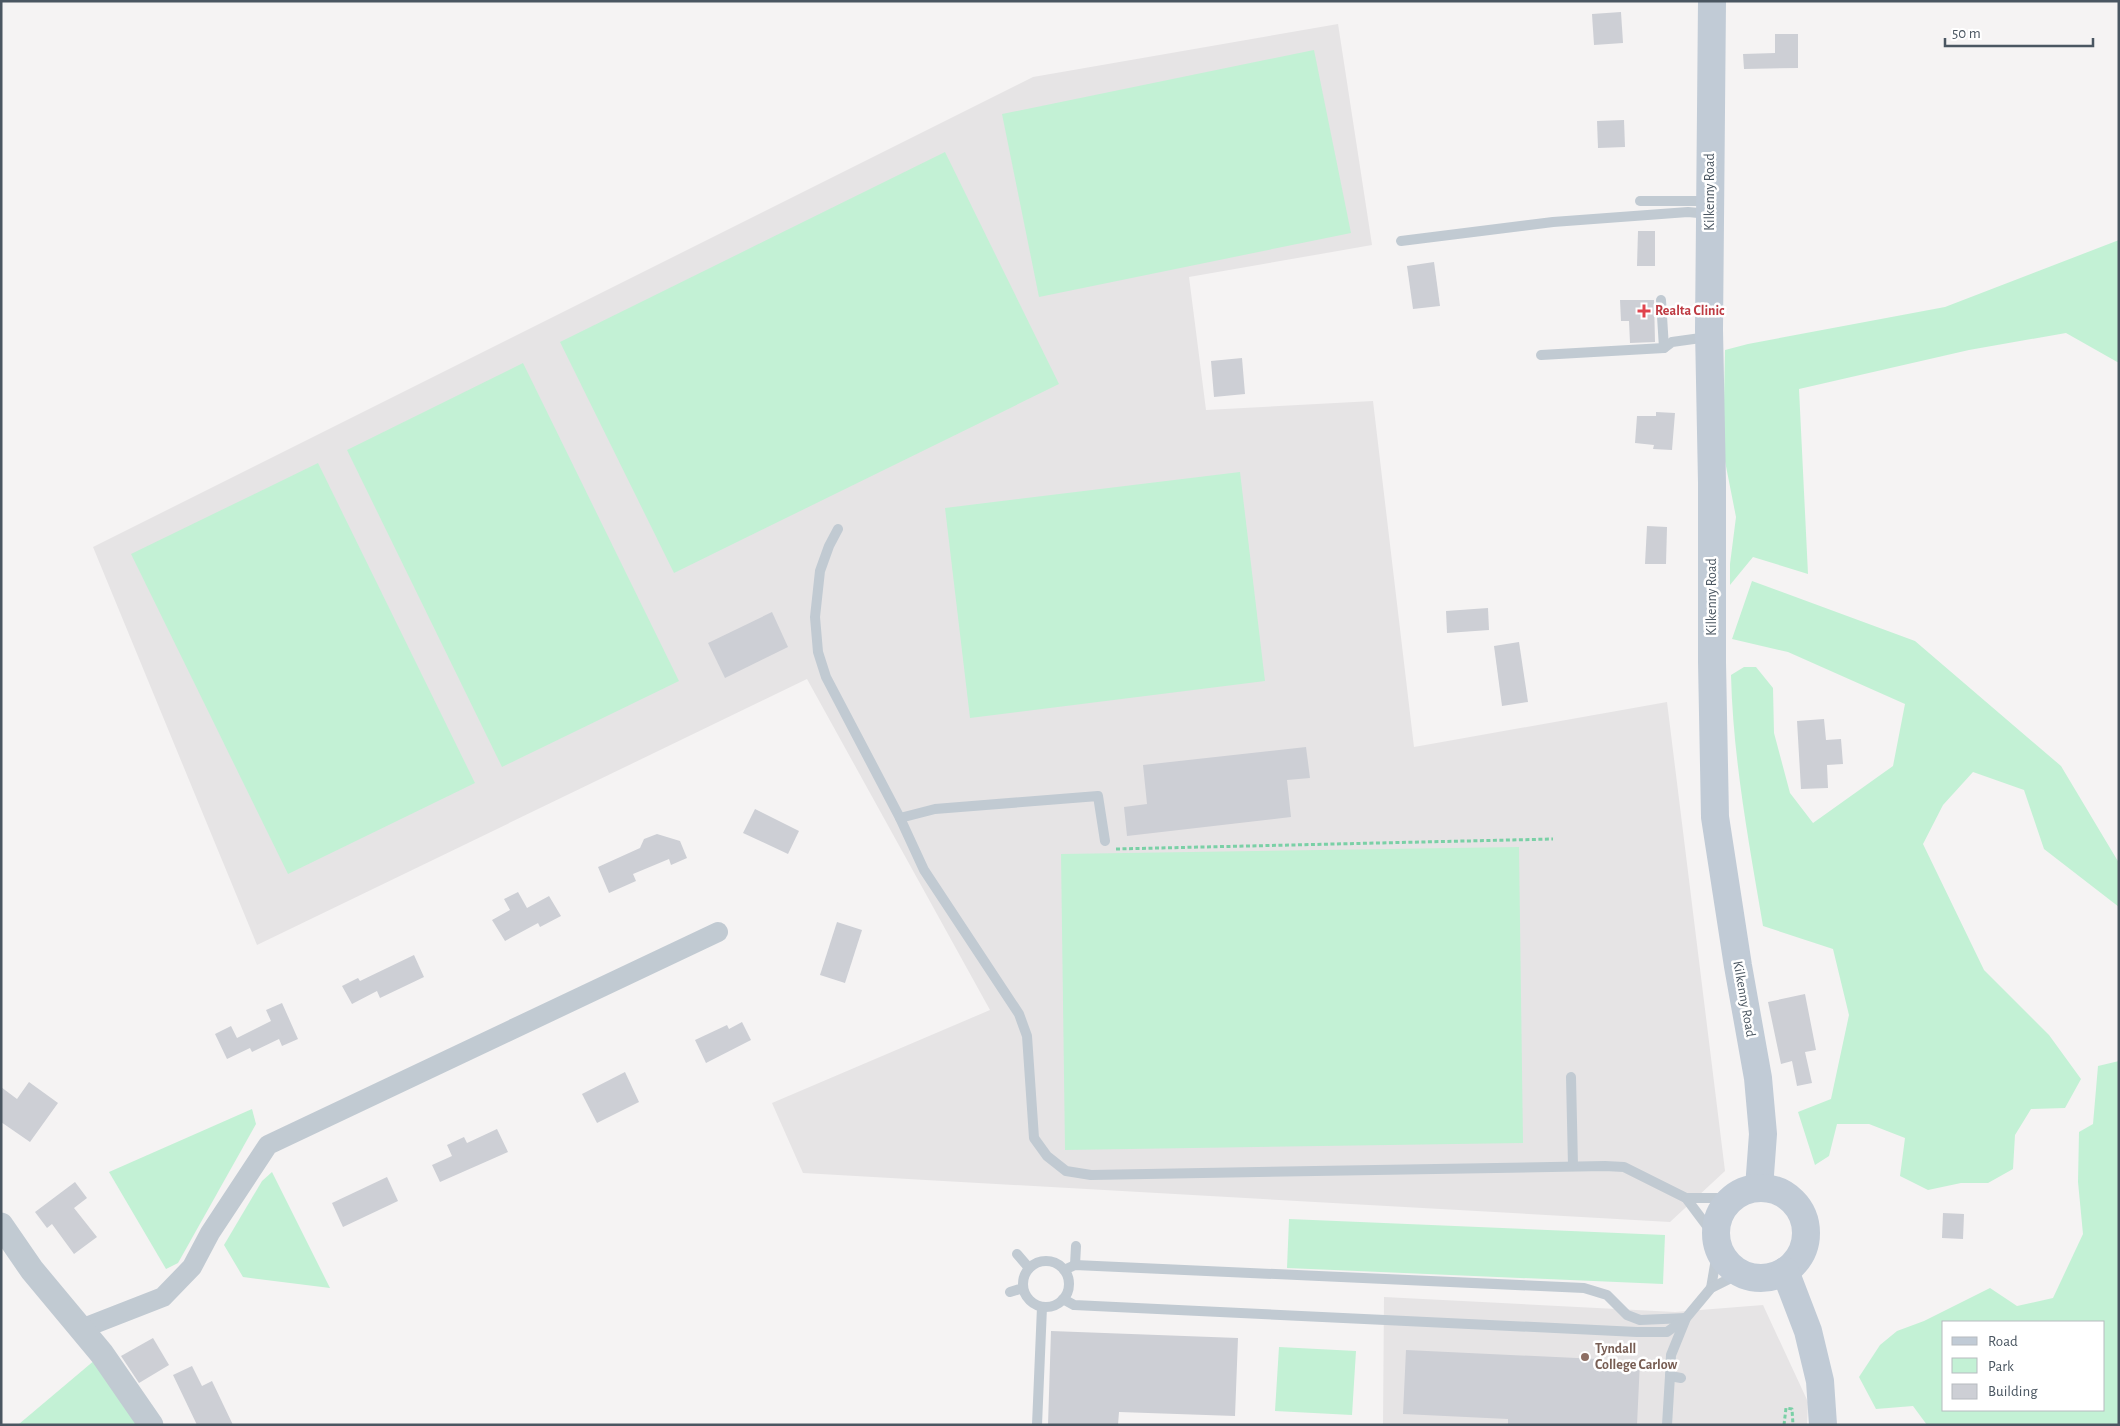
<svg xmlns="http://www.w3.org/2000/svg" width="2120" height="1426" viewBox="0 0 2120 1426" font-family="'Alegreya Sans',sans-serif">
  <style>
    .education { fill: #e6e4e5 }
    .green { fill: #c3f1d5; fill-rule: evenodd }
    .building { fill: #cdcfd5 }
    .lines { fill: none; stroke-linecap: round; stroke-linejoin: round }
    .path { stroke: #7ad0a6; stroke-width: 3; stroke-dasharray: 4 2.5; stroke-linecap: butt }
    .service { stroke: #c1cad2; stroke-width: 10 }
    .minor { stroke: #c1cad2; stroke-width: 20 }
    .tertiary { stroke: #c1cad2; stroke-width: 25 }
    .secondary { stroke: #c1cbd6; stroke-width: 28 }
    .health-dot { fill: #e0444e; stroke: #fff; stroke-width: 2 }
    .education-dot { fill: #8d6e63; stroke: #fff; stroke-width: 2 }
    .labels { text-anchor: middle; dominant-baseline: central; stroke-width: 5; stroke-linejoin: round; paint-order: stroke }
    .street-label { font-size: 14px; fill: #4a5661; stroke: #fff }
    .health-label { font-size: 14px; font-weight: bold; fill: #be3a42; stroke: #fff; text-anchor: start }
    .education-label { font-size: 14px; font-weight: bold; fill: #785e54; stroke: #fff; text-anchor: start }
  </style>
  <rect width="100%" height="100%" fill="#f5f3f3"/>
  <g class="education">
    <polygon points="1338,24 1372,245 1189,277 1206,410 1373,401 1414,747 1667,702 1725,1171 1670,1222 803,1173 772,1103 990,1010 807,679 257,945 93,547 1033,77"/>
    <polygon points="1384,1297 1675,1312 1763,1305 1808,1402 1807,1425 1383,1425"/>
  </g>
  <g class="green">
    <polygon points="1314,50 1351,233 1039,297 1002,114"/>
    <polygon points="945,152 1059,384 674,573 560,342"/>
    <polygon points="2119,240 2119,363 2066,333 1969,350 1799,389 1808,574 1753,557 1730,585 1730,564 1736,517 1723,451 1725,350 1748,344 1945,307"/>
    <polygon points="523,363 679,681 502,767 347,450"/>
    <polygon points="318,463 475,783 288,874 131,554"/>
    <polygon points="1240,472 1265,681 970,718 945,508"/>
    <path d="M 1752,581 L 1915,641 L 2061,766 L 2119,863 L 2119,907 L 2044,849 L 2024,790 L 1973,772 L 1943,805 L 1923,844 L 1984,970 L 2049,1035 L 2081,1079 L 2065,1108 L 2031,1109 L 2015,1135 L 2013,1169 L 1988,1183 L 1961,1183 L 1928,1190 L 1900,1176 L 1905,1138 L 1869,1124 L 1837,1124 L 1829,1156 L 1815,1165 L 1798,1112 L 1831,1099 L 1849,1015 L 1833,949 L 1763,926 C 1749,843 1733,759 1731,675 L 1744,667 L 1756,667 L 1773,688 L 1774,733 L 1790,793 L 1813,823 L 1893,766 L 1905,704 L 1788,652 L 1732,639 Z"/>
    <polygon points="1519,847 1523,1143 1065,1150 1061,854"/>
    <path d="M 2119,1061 L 2119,1425 L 1927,1425 L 1913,1406 L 1876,1409 L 1859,1377 L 1880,1345 L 1897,1331 L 1924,1321 L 1990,1288 L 2017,1306 L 2053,1298 L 2083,1234 L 2078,1182 L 2079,1132 L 2093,1124 L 2098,1066 ZM 1944,1322 L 2104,1322 L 2104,1410 L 1944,1410 Z"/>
    <polygon points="252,1109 256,1124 178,1263 166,1269 109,1172"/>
    <polygon points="272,1172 330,1288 243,1277 224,1245 262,1181"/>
    <polygon points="1289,1219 1665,1235 1663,1284 1287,1268"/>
    <polygon points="1279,1347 1356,1351 1352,1415 1275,1411"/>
    <polygon points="102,1354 151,1425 17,1425 19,1424"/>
  </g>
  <g class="building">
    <polygon points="1621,12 1623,43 1594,45 1592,14"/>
    <polygon points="1775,34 1798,34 1798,68 1744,69 1743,54 1775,53"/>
    <polygon points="1624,120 1625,147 1598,148 1597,121"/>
    <polygon points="1638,231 1655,231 1655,266 1637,266"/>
    <polygon points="1434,262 1440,306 1413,309 1407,266"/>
    <polygon points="1620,300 1654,300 1655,342 1630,343 1629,321 1621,321"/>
    <polygon points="1242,358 1245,394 1214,397 1211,361"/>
    <polygon points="1656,412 1675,413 1672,450 1653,449 1654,445 1635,443 1637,416 1656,416"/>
    <polygon points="1647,526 1667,527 1666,564 1645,564"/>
    <polygon points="1488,608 1489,630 1447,633 1446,611"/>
    <polygon points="772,612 788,647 725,678 708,643"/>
    <polygon points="1519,642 1528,702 1502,706 1494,646"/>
    <polygon points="1824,719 1826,740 1841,739 1843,764 1827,765 1828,788 1801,789 1797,721"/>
    <polygon points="1306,747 1310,778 1287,780 1291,817 1127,836 1124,807 1147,804 1143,765"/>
    <polygon points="755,809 799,831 788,854 743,833"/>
    <polygon points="657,834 680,841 687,858 671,865 669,859 633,874 636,881 609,893 598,867 640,848 644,839"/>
    <polygon points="518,892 527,908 549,896 561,916 540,927 538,923 505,941 492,920 510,910 504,899"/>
    <polygon points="837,922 862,930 845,983 820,975"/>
    <polygon points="414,955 424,977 380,998 377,991 352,1004 342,986 358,978 360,981"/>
    <polygon points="1805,994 1816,1050 1805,1052 1812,1083 1797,1086 1792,1061 1781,1064 1768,1002"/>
    <polygon points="282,1003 298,1039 282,1046 279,1039 252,1052 250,1048 227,1059 215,1034 231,1026 237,1038 271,1021 266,1010"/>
    <polygon points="742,1022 751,1040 706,1063 695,1040 727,1025 729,1029"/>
    <polygon points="625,1072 639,1102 597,1123 582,1094"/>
    <polygon points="29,1082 58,1103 30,1142 1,1122 1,1087 17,1099"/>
    <polygon points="497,1129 508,1152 440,1182 432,1165 452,1156 447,1145 464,1137 467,1143"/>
    <polygon points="387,1177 398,1201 343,1227 332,1203"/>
    <polygon points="75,1182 87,1198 74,1208 97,1237 74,1254 52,1224 47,1228 35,1212"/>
    <polygon points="1943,1213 1964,1214 1963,1239 1942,1238"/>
    <polygon points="1051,1331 1238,1338 1235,1416 1119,1412 1118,1425 1048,1425"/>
    <polygon points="153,1338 169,1365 139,1383 121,1356"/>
    <polygon points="1406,1350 1640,1361 1637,1425 1508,1425 1508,1419 1403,1414"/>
    <polygon points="192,1366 202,1386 212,1381 233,1425 197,1425 173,1375"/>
  </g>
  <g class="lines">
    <g class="path">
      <polyline points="1116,849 1553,839"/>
      <polyline points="1784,1425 1786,1408 1792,1409 1793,1425"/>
    </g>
    <g class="service">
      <polyline points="1640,201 1709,201"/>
      <polyline points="1401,241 1553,222 1688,212 1709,214"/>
      <polyline points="1661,300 1664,348"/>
      <polyline points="1541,355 1664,348 1672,342 1708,337"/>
      <polyline points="838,529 829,546 820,571 815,617 818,652 826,677 900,818 924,870 1019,1014 1027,1036 1034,1138 1047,1156 1066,1171 1091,1175 1605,1166 1624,1167 1686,1198 1716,1238"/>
      <polyline points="900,818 935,809 1098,796 1105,841"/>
      <polyline points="1571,1077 1573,1166"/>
      <polyline points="1686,1198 1732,1198"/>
      <polyline points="1017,1254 1029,1268"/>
      <circle cx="1046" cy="1284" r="23"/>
      <polyline points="1075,1265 1076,1246"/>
      <polyline points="1064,1270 1075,1265 1584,1288 1607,1295 1627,1315 1640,1320 1686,1318"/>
      <polyline points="1711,1288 1718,1247"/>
      <polyline points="1010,1292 1023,1288"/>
      <polyline points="1063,1299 1074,1305 1637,1332 1667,1332 1685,1319"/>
      <polyline points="1681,1378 1670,1376 1671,1355 1686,1318 1711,1288 1741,1273"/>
      <polyline points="1037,1425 1042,1307"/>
      <polyline points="1667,1425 1670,1376"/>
    </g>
    <polyline class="minor" points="81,1329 163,1297 192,1267 210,1233 268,1145 718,932"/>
    <polyline class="tertiary" points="1,1225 32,1270 102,1354 151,1425"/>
    <g class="secondary">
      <polyline points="1712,1 1709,330 1712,483 1712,662 1715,817 1738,966 1758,1078 1763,1134 1759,1188"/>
      <circle cx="1761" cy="1233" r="45"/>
      <polyline points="1785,1271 1808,1331 1820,1381 1823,1425"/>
    </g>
  </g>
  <path class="health-dot" d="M1641.5 303.5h5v5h5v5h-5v5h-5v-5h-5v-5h5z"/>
  <circle class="education-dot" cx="1585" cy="1357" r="5"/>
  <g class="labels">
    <g class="street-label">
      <text transform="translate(1710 192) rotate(-90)">Kilkenny Road</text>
      <text transform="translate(1712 597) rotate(-90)">Kilkenny Road</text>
      <text transform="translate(1744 999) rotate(80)">Kilkenny Road</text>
    </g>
    <g class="health-label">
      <text x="1655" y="311">Realta Clinic</text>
    </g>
    <g class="education-label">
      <text x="1595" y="1349">Tyndall<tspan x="1595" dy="16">College Carlow</tspan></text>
    </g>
  </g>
  <rect width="2120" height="1426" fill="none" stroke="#4a5661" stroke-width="5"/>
  <rect x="1942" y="1321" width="162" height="90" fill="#ffffff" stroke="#b7bbc0"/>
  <rect x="1952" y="1337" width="25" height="8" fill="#c1cbd6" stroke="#b7bbc0"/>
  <text x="1988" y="1346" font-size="15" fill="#4a5661">Road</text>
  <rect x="1952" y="1358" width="25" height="15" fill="#c3f1d5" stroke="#b7bbc0"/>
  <text x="1988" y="1371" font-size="15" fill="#4a5661">Park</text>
  <rect x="1952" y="1384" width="25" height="15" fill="#cdcfd5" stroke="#b7bbc0"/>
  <text x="1988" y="1396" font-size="15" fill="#4a5661">Building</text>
  <path d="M1945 38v8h148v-8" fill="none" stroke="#4a5661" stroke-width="2.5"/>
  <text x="1952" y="38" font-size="15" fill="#4a5661" stroke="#ffffff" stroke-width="4" paint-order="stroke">50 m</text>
</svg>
